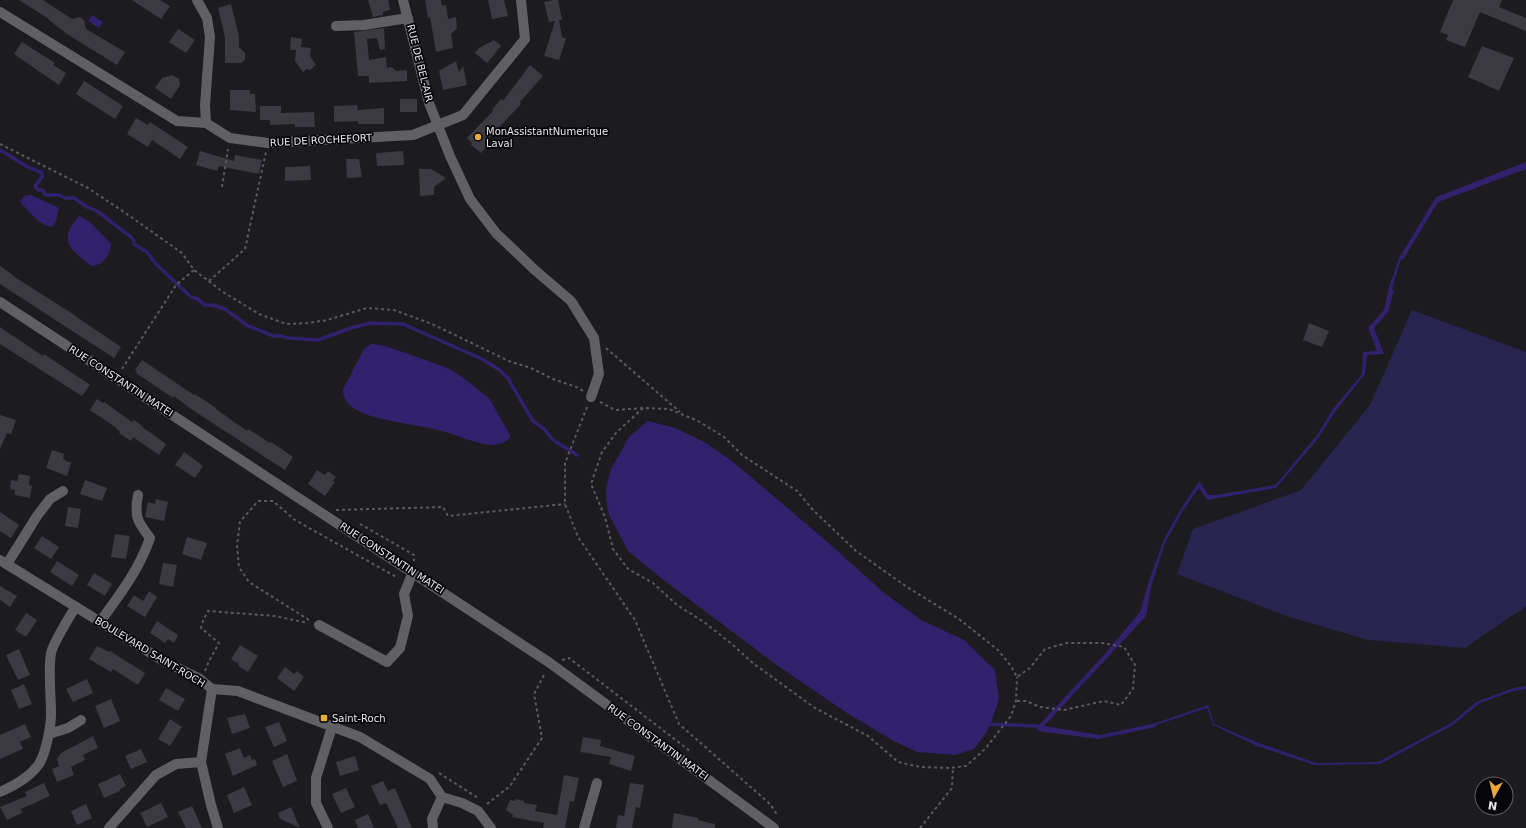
<svg xmlns="http://www.w3.org/2000/svg" width="1526" height="828" viewBox="0 0 1526 828" font-family="'DejaVu Sans',sans-serif">
  <style>
    .green { fill: #29234f }
    .water { fill: #31216d }
    .lines { fill: none; stroke-linecap: round; stroke-linejoin: round }
    .stream { stroke: #31216d; stroke-width: 3.5 }
    .building { fill: #3a3a40 }
    .path { stroke: #5a5a5e; stroke-width: 2; stroke-dasharray: 3 3; stroke-linecap: butt }
    .minor { stroke: #606063; stroke-width: 10 }
    .poi-dot { fill: #eba939; stroke: #060608; stroke-width: 1.5 }
    .labels { text-anchor: middle; dominant-baseline: central; stroke-width: 3.5; stroke-linejoin: round; paint-order: stroke }
    .street-label { font-size: 10px; fill: #eaeaed; stroke: #060608 }
    .poi-label { font-size: 10px; fill: #eaeaed; stroke: #060608; text-anchor: start }
  </style>
  <rect width="100%" height="100%" fill="#1b1b20"/>
  <polygon class="green" points="1412,310 1526,352 1526,606 1465,648 1368,640 1286,616 1177,574 1193,529 1301,490 1370,405"/>
  <g class="water">
    <polygon points="92,15 103,22 99,28 88,21"/>
    <polygon points="1526,162 1526,169 1438,202 1403,260 1401,259 1392,289 1394,290 1388,312 1374,328 1384,354 1367,355 1365,374 1335,412 1317,440 1276,488 1207,500 1199,488 1182,512 1165,543 1151,587 1146,616 1044,726 1100,735 1156,723 1208,705 1214,724 1259,743 1316,763 1378,762 1451,723 1476,702 1513,688 1526,686 1526,689 1513,691 1480,703 1453,725 1380,764 1314,765 1257,746 1213,725 1207,708 1156,725 1156,727 1098,739 1037,731 1038,726 1103,656 1140,612 1149,581 1164,539 1182,507 1198,483 1200,482 1208,495 1216,495 1275,485 1279,481 1317,435 1333,409 1362,374 1363,352 1377,351 1368,328 1384,310 1389,287 1399,258 1436,197"/>
    <path d="M 31,195 L 59,208 L 56,222 L 51,227 C 37,224 30,212 20,202 L 24,196 Z"/>
    <path d="M 79,216 L 90,222 L 111,244 C 109,256 104,265 91,266 C 70,249 57,240 79,216 Z"/>
    <path d="M 371,344 L 381,345 L 397,350 L 445,367 L 458,374 L 489,398 L 510,435 L 509,439 C 504,443 498,445 492,445 C 474,444 456,434 438,430 C 415,424 374,421 355,409 C 347,404 343,398 343,389 L 364,349 Z"/>
    <polygon points="648,421 675,428 706,443 732,461 823,538 883,592 921,620 964,640 995,670 999,699 991,723 986,733 974,749 955,755 917,752 894,741 850,715 778,666 657,575 628,551 609,515 606,500 606,488 611,469 629,437"/>
  </g>
  <g class="lines">
    <g class="stream">
      <path d="M 0,151 L 0,150 C 10,155 18,162 28,167 C 32,169 37,170 42,173 L 42,177 L 35,186 L 38,190 L 43,190 L 45,195 L 59,195 L 65,198 L 74,198 L 87,207 L 97,211 L 131,237 L 134,241 L 134,244 L 147,252 L 156,264 L 191,297 L 198,299 L 204,305 L 213,305 L 225,309 L 248,326 L 274,336 L 282,336 L 287,338 L 318,340 L 351,328 L 371,323 L 403,324 L 482,359 L 498,369 L 507,377 L 533,421 L 544,429 L 553,440 L 577,455"/>
      <polyline points="987,724 1038,726"/>
    </g>
  </g>
  <g class="building">
    <polygon points="19,0 43,0 72,19 80,17 84,20 86,29 125,52 117,65 67,34 49,20 49,19"/>
    <polygon points="132,0 160,0 170,6 161,19"/>
    <polygon points="368,0 388,0 390,10 383,12 383,15 373,17"/>
    <polygon points="425,0 441,0 442,6 446,5 448,19 456,17 457,28 451,34 453,48 436,52 430,17 428,18"/>
    <polygon points="488,0 504,0 508,16 492,19"/>
    <polygon points="553,0 558,0 562,20 559,20 562,37 566,39 559,60 544,56 555,21 549,22 544,2"/>
    <polygon points="1453,0 1502,0 1499,7 1526,18 1526,31 1480,12 1465,47 1446,40 1448,35 1440,32"/>
    <polygon points="231,4 239,36 239,47 245,53 245,60 241,63 225,63 225,37 218,8"/>
    <polygon points="384,28 385,49 380,50 377,38 367,39 369,60 386,57 387,68 392,67 396,71 407,70 407,81 369,83 369,76 358,76 354,32"/>
    <polygon points="178,29 195,40 186,53 169,42"/>
    <polygon points="291,37 302,39 301,47 311,48 310,56 316,65 310,70 307,69 303,72 295,61 296,50 290,50"/>
    <polygon points="494,40 501,46 487,63 475,53 479,48"/>
    <polygon points="22,42 55,63 53,65 66,73 59,85 14,54"/>
    <polygon points="1482,46 1514,58 1499,91 1468,77"/>
    <polygon points="456,61 459,72 463,66 467,85 443,90 439,71"/>
    <polygon points="530,65 543,76 520,102 521,104 487,140 490,143 481,153 471,145 472,143 467,138 493,111 492,110 501,99 503,101"/>
    <polygon points="172,75 179,79 180,85 171,99 155,88 162,78"/>
    <polygon points="84,81 123,106 115,119 76,94"/>
    <polygon points="230,90 250,90 250,94 255,94 256,112 230,110"/>
    <rect x="400" y="99" width="17" height="13"/>
    <polygon points="357,105 358,110 384,108 384,124 358,124 358,121 334,122 334,106"/>
    <polygon points="260,106 281,106 281,113 314,112 315,127 295,127 295,124 270,125 270,120 260,120"/>
    <polygon points="136,118 148,125 150,122 188,147 180,159 152,140 148,147 127,134"/>
    <polygon points="200,151 234,161 235,155 262,160 259,174 219,166 217,171 196,165"/>
    <polygon points="403,151 404,165 377,166 376,153"/>
    <polygon points="346,159 359,159 362,177 347,178"/>
    <polygon points="310,166 311,180 285,181 285,167"/>
    <polygon points="419,169 431,169 446,178 434,187 434,195 420,196"/>
    <polygon points="0,266 14,276 13,276 73,314 78,318 121,347 114,358 0,284"/>
    <polygon points="1309,323 1329,331 1322,347 1303,340"/>
    <polygon points="0,327 43,356 44,354 90,385 82,396 0,344"/>
    <polygon points="142,360 194,395 195,394 216,408 216,409 247,431 248,429 270,443 271,442 293,457 285,470 191,409 174,396 173,398 136,373 137,372 135,370"/>
    <polygon points="97,399 103,403 104,402 132,422 134,420 141,425 141,426 166,444 159,455 133,437 131,441 119,433 120,432 115,427 90,410"/>
    <polygon points="0,415 16,420 11,434 7,433 0,449"/>
    <polygon points="52,450 64,454 63,459 71,463 67,476 46,468"/>
    <polygon points="184,452 203,466 195,478 175,465"/>
    <polygon points="317,470 325,475 328,471 336,477 333,481 335,482 325,496 308,484"/>
    <polygon points="19,474 30,476 29,485 32,486 30,498 15,495 15,490 10,489 11,480 17,481"/>
    <polygon points="85,480 107,488 102,501 80,494"/>
    <polygon points="156,499 168,502 164,521 145,517 148,502 155,504"/>
    <polygon points="68,507 81,509 78,528 65,526"/>
    <polygon points="0,512 19,525 11,538 0,531"/>
    <polygon points="115,534 130,536 126,559 111,557"/>
    <polygon points="42,536 59,547 51,559 34,548"/>
    <polygon points="187,537 207,543 201,560 182,554"/>
    <polygon points="57,561 79,575 72,586 50,572"/>
    <polygon points="163,563 177,565 173,587 159,584"/>
    <polygon points="94,573 112,584 105,596 87,585"/>
    <polygon points="0,586 17,596 10,607 0,600"/>
    <polygon points="149,591 157,597 145,617 127,606 134,595 143,601"/>
    <polygon points="26,613 37,620 26,637 15,630"/>
    <polygon points="157,621 178,635 174,643 168,639 165,643 150,633"/>
    <polygon points="240,645 258,656 248,672 238,666 239,664 231,659"/>
    <polygon points="97,646 109,652 110,651 145,673 138,685 113,669 111,672 89,659"/>
    <polygon points="19,649 30,675 18,680 6,655"/>
    <polygon points="285,667 294,674 297,671 304,677 294,691 277,678"/>
    <polygon points="87,679 93,693 73,702 66,689"/>
    <polygon points="24,684 32,704 19,709 11,690"/>
    <polygon points="166,688 185,699 178,711 159,700"/>
    <polygon points="111,699 120,721 104,728 95,706"/>
    <polygon points="245,714 250,728 232,734 227,718"/>
    <polygon points="170,719 182,727 170,746 158,739"/>
    <polygon points="279,722 287,741 274,747 265,727"/>
    <polygon points="25,724 31,737 20,742 23,749 0,759 0,735"/>
    <polygon points="93,736 98,748 83,755 85,760 71,767 74,775 57,782 52,769 59,766 57,759 61,753"/>
    <polygon points="583,737 601,740 600,746 635,756 631,771 609,764 611,757 580,752"/>
    <polygon points="240,748 244,758 250,755 252,760 255,759 257,765 233,776 225,754"/>
    <polygon points="141,749 147,762 131,769 125,756"/>
    <polygon points="287,754 297,781 283,787 272,761"/>
    <polygon points="355,756 359,770 340,776 336,762"/>
    <polygon points="120,774 126,786 120,789 120,791 104,798 98,784"/>
    <polygon points="564,775 579,778 574,802 570,801 565,828 543,828 544,823 512,817 513,815 506,810 510,800 515,801 516,799 524,801 524,803 537,805 535,811 557,815"/>
    <polygon points="383,781 388,791 395,788 412,828 398,828 386,803 380,805 371,786"/>
    <polygon points="44,783 50,796 21,809 22,813 7,820 0,807 27,796 25,792"/>
    <polygon points="630,783 644,785 640,808 636,807 632,828 616,828 618,815 624,816"/>
    <polygon points="244,787 252,805 234,813 227,795"/>
    <polygon points="346,788 355,807 341,813 332,794"/>
    <polygon points="161,803 168,817 147,827 140,813"/>
    <polygon points="86,804 92,818 77,825 71,811"/>
    <polygon points="192,806 202,828 186,828 178,812"/>
    <polygon points="291,807 300,828 280,819 278,813"/>
    <polygon points="674,813 698,818 698,820 715,824 715,828 672,828"/>
    <polygon points="368,814 374,828 358,828 355,820"/>
  </g>
  <g class="lines">
    <g class="path">
      <polyline points="0,144 88,188 124,212 182,253 194,270 223,292 259,314 286,324 308,323 327,320 367,308 394,310 432,324 511,362 531,368 553,379 579,388 583,391"/>
      <polyline points="222,187 228,149"/>
      <polyline points="209,281 245,249 266,152"/>
      <polyline points="606,348 680,412"/>
      <polyline points="122,369 176,285 194,270"/>
      <polyline points="600,402 615,410 644,408 669,409 698,421 724,437 742,455 797,491 813,510 856,551 907,587 959,619 998,650 1011,666 1017,677 1030,668 1045,649 1067,643 1102,643 1124,647 1135,665 1133,689 1121,705 1104,701 1064,710 1040,707 1026,701 1016,701"/>
      <polyline points="587,407 565,463 565,504 578,537 635,620 679,724 770,804 778,816"/>
      <polyline points="643,408 616,433 602,452 591,484 605,517 613,549 628,569 653,583 677,605 704,622 733,645 754,664 815,708 868,736 898,762 920,767 950,768 966,766 985,749 1011,716 1016,701 1017,677"/>
      <polyline points="336,510 443,507 448,516 565,504"/>
      <polyline points="360,524 414,555 414,561"/>
      <polyline points="309,620 249,582 239,567 237,545 240,522 258,501 273,501 295,520 398,578"/>
      <polyline points="562,660 569,658 690,751"/>
      <polyline points="205,671 209,661 219,643 201,628 203,621 208,611 275,616 308,623"/>
      <polyline points="439,773 478,798"/>
      <polyline points="487,804 510,786 542,738 534,694 545,673"/>
      <polyline points="920,828 952,788 953,767"/>
    </g>
    <g class="minor">
      <polyline points="197,0 207,18 210,37 205,105 206,123"/>
      <polyline points="403,0 429,103 450,156 470,199 496,233 536,271 571,301 594,338 599,374 591,397"/>
      <polyline points="0,12 177,121 206,123 230,138 268,143 413,135 463,115 525,39 521,0"/>
      <polyline points="336,26 364,25 408,18"/>
      <polyline points="0,302 550,663 774,828"/>
      <polyline points="0,560 162,660 200,679 212,689 238,691 360,737 430,779 442,797 462,803 478,811 491,828"/>
      <polyline points="7,564 37,516 50,499 63,491"/>
      <path d="M 100,622 C 120,594 139,570 150,538 C 137,521 134,516 138,495"/>
      <polyline points="319,625 387,662 400,648 408,616 404,594 413,572"/>
      <polyline points="212,689 201,762 211,805 218,828"/>
      <polyline points="49,734 68,728 81,720"/>
      <path d="M 0,792 C 14,786 30,777 39,764 C 46,753 51,726 51,714 C 51,694 48,673 51,653 C 53,644 70,615 76,607"/>
      <polyline points="109,828 156,775 176,764 201,762"/>
      <polyline points="328,828 316,803 316,778 332,727"/>
      <polyline points="433,828 432,819 442,797"/>
      <polyline points="584,828 597,783"/>
    </g>
  </g>
  <g class="poi-dot">
    <circle cx="478" cy="137" r="4"/>
    <rect x="320" y="714" width="8" height="8" rx="2"/>
  </g>
  <g class="labels">
    <g class="street-label">
      <text transform="translate(420 63) rotate(76)">RUE DE BEL-AIR</text>
      <text transform="translate(321 140) rotate(-3)">RUE DE ROCHEFORT</text>
      <text transform="translate(121 381) rotate(33)">RUE CONSTANTIN MATEI</text>
      <text transform="translate(392 558) rotate(33)">RUE CONSTANTIN MATEI</text>
      <text transform="translate(150 652) rotate(31)">BOULEVARD SAINT-ROCH</text>
      <text transform="translate(658 742) rotate(36)">RUE CONSTANTIN MATEI</text>
    </g>
    <g class="poi-label">
      <text x="486" y="131">MonAssistantNumerique<tspan x="486" dy="12">Laval</tspan></text>
      <text x="332" y="718">Saint-Roch</text>
    </g>
  </g>
  <g transform="translate(1494 796) rotate(188)"><circle r="19" fill="#060608" stroke="#616164"/>
  <path d="M0-3L7 15L0 10L-7 15Z" fill="#eba939"/>
  <text y="-6" font-size="11" font-weight="bold" text-anchor="middle" fill="#eaeaed">N</text>
  </g>
</svg>
